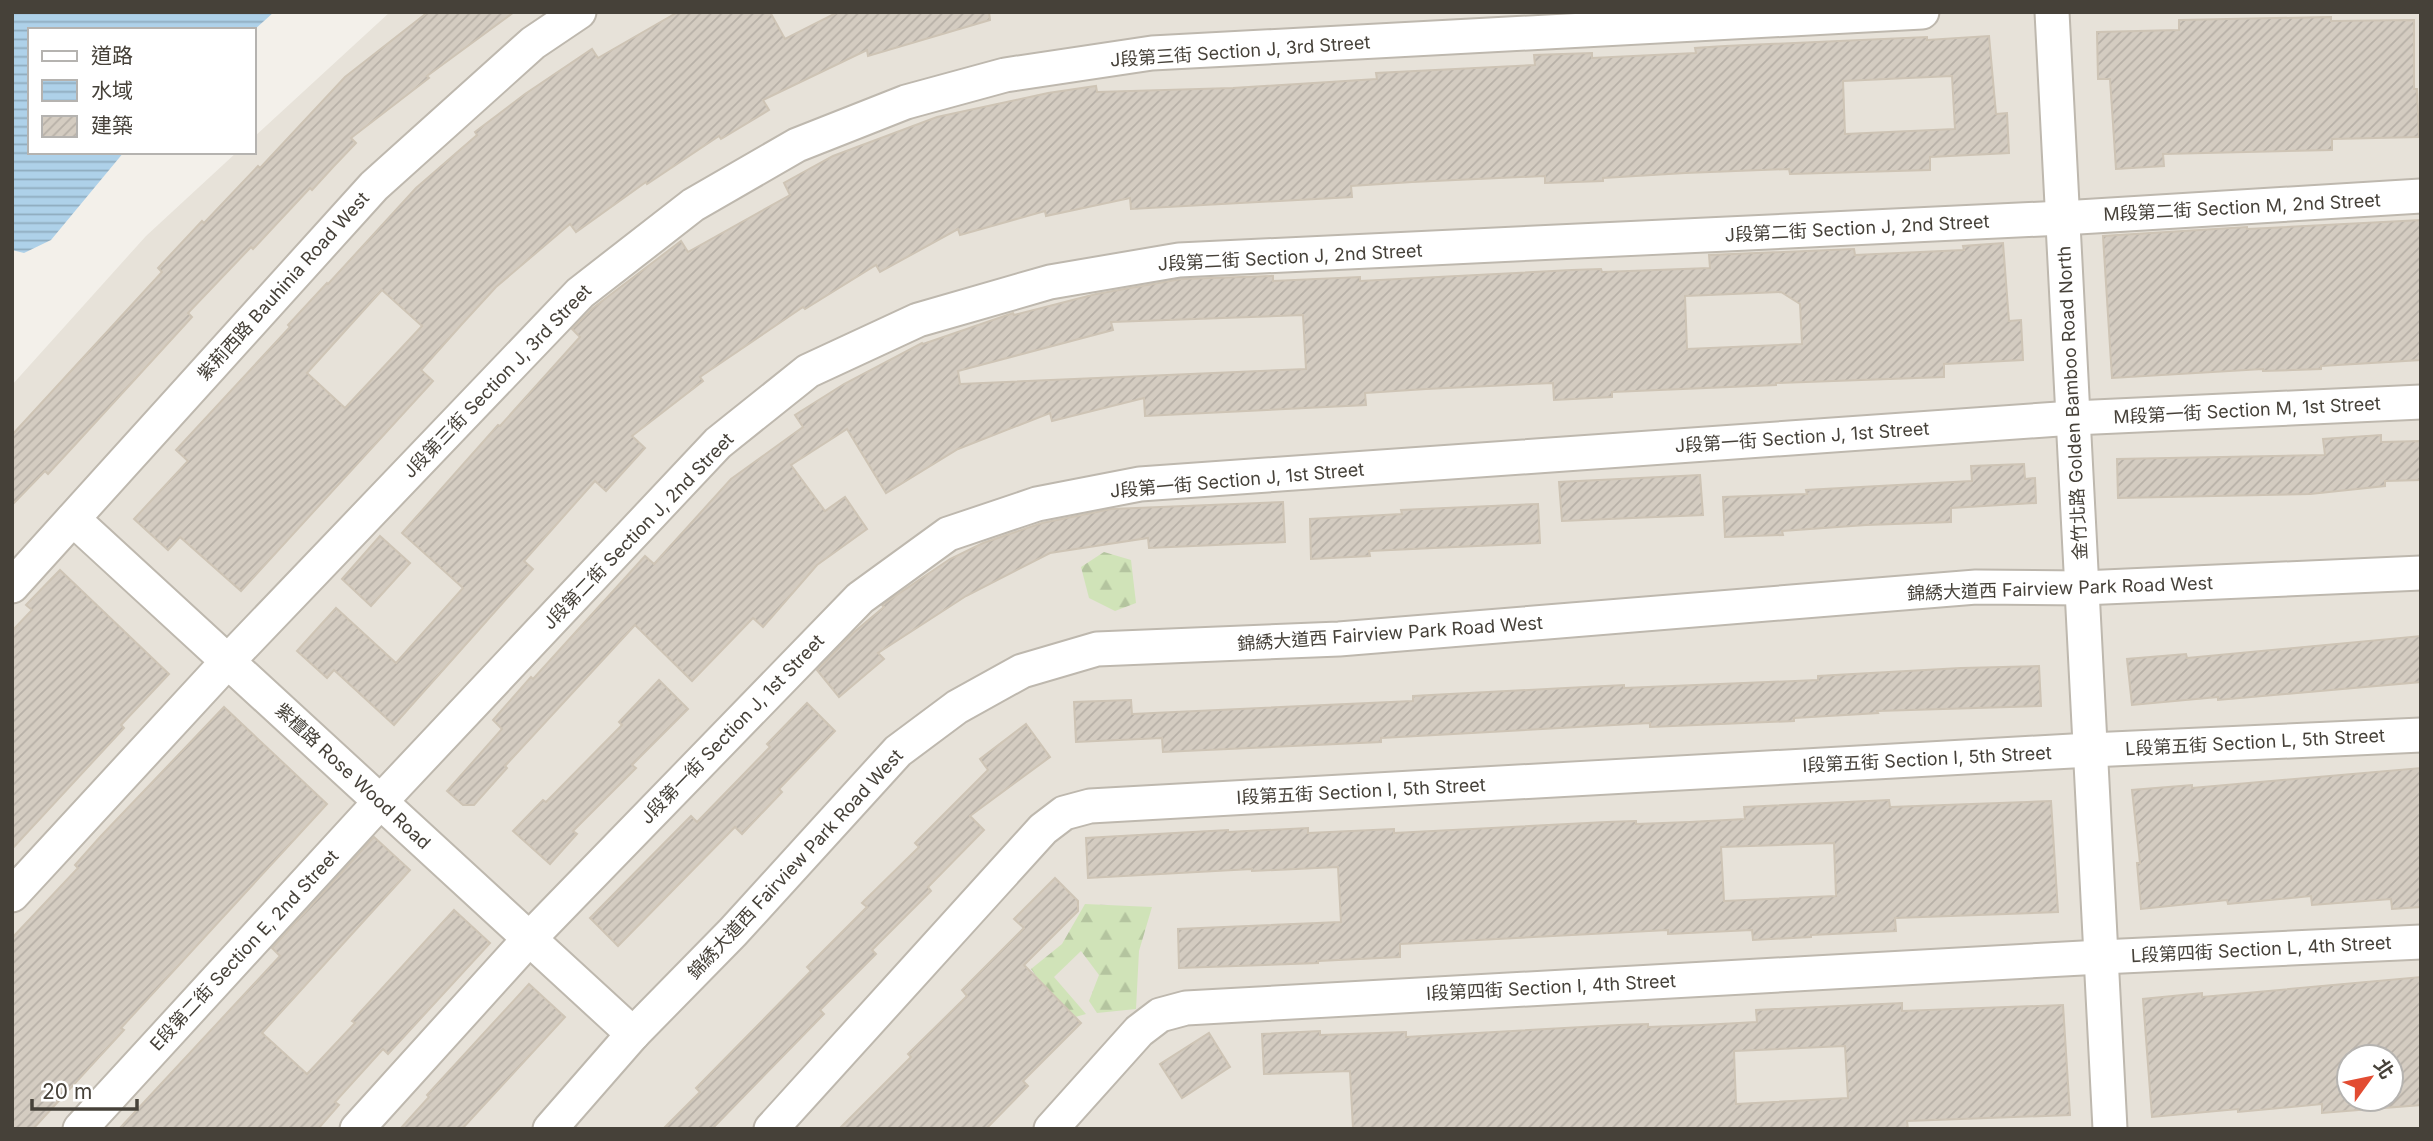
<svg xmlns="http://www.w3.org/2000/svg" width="2433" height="1141" viewBox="0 0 2433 1141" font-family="Inter,'Noto Sans TC',sans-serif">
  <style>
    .residential { fill: #e7e2d9; fill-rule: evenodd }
    .forest { fill: url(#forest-firs) }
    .water { fill: url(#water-rules) }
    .building { fill: url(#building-hatch); stroke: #cec4b5; stroke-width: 2; fill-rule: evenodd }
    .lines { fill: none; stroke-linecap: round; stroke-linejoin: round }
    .minor-casing { stroke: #beb8ae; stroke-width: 37 }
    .minor { stroke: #fff; stroke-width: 33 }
    .labels { text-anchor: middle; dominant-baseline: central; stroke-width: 6; stroke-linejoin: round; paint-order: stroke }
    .street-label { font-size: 18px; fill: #464139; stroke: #fff }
  </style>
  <defs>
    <pattern id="forest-firs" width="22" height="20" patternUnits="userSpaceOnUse" patternTransform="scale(1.75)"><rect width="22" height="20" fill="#d0e3b8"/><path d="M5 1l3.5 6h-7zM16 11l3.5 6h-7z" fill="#b4c49f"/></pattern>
    <pattern id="water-rules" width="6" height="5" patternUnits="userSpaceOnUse" patternTransform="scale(1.75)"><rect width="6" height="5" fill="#aed1e9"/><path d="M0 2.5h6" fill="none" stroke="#8fabbe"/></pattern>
    <pattern id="building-hatch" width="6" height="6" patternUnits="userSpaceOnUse" patternTransform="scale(1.75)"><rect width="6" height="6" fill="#d4ccc1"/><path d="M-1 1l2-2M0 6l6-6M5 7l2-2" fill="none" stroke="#b7b0a7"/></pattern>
  </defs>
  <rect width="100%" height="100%" fill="#f3f0ea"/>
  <path class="residential" d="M 390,12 L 2421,12 L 2421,1129 L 12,1129 L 12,385 L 146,236 L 237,152 L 254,152 L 254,137 ZM 2349,1057 L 2391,1057 L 2391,1099 L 2349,1099 Z"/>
  <g class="forest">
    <polygon points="1104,552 1131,560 1136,603 1115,611 1089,598 1081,567"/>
    <polygon points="1085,904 1152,907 1139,951 1136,1009 1097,1013 1089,1001 1099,975 1081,951 1054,977 1086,1014 1068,1019 1031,969 1062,944"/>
  </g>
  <polygon class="water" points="12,12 274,12 254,30 30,30 30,152 124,152 51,240 24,253 12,250"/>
  <g class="building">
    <polygon points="428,12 514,12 427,76 429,78 351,138 356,143 334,166 312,190 310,188 253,249 251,247 188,313 192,317 72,448 48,474 45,471 12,505 12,435 162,272 158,268 202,221 204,223 258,166 260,168 345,77"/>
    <path d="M 678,12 L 770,12 L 785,39 L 838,12 L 989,12 L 990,20 L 868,56 L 867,50 L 763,100 L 769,110 L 721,139 L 719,136 L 647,184 L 646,182 L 576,232 L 570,224 L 496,287 L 462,324 L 421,370 L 433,381 L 241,591 L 180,537 L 168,550 L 134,519 L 188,461 L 176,450 L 290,327 L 288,325 L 327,283 L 328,284 L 416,188 L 477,135 L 475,132 L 525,94 L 592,49 L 598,58 ZM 382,290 L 422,326 L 345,408 L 307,373 Z"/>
    <polygon points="2331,17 2331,21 2414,20 2414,89 2417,89 2419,137 2332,139 2332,150 2163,154 2164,166 2116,169 2110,79 2098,79 2097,32 2179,30 2179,20"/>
    <path d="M 1989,36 L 1996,114 L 2007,113 L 2009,153 L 1930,157 L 1930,170 L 1790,174 L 1789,169 L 1685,173 L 1603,178 L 1603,181 L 1545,183 L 1545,176 L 1412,182 L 1351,186 L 1352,197 L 1131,209 L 1130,198 L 1046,216 L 1045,211 L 960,235 L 958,229 L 880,272 L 876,265 L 805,309 L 803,307 L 700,377 L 703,381 L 632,436 L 645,448 L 606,491 L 595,481 L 524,561 L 533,569 L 394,725 L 334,670 L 327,678 L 297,651 L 336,608 L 396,663 L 463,588 L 402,533 L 498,425 L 500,426 L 580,337 L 572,329 L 593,308 L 681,241 L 688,252 L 790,195 L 784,183 L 809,169 L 833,156 L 937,117 L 1048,93 L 1096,86 L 1097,92 L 1233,88 L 1377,79 L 1376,73 L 1535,65 L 1534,55 L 1592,53 L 1592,58 L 1696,53 L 1695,48 L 1725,46 L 1927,37 L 1927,40 ZM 1952,76 L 1955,129 L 1845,134 L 1843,81 Z"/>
    <polygon points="2421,220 2421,360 2321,366 2321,369 2263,371 2263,369 2112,378 2103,236 2247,227 2247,229"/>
    <path d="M 2003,243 L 2009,321 L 2021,320 L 2023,360 L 1944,364 L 1944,377 L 1776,383 L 1776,385 L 1612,392 L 1612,397 L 1554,400 L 1553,383 L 1426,389 L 1365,393 L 1366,405 L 1145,416 L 1144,398 L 1052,421 L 1050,413 L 958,449 L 886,493 L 847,429 L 791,465 L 825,511 L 845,497 L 867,529 L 817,565 L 763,627 L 753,618 L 692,681 L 635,625 L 505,766 L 507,768 L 474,805 L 463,805 L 447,791 L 502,729 L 493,720 L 531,677 L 533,679 L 645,556 L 654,564 L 731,479 L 803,427 L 795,415 L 844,384 L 922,343 L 923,344 L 1013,313 L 1014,315 L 1096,294 L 1181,279 L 1273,276 L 1273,281 L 1360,277 L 1360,281 L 1572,270 L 1601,269 L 1602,272 L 1710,268 L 1709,255 L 1854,249 L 1855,255 L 1964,250 L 1963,246 ZM 1781,292 L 1800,304 L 1802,344 L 1687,349 L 1685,296 ZM 1303,315 L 1306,369 L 960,384 L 958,371 L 1113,330 L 1111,322 Z"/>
    <polygon points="2381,435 2381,442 2421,441 2421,480 2385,481 2385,486 2310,494 2118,498 2117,459 2325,455 2323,439"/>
    <polygon points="2024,464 2025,479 2035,478 2036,503 1951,508 1951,522 1866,525 1782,531 1783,535 1725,537 1723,497 1807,494 1806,490 1972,481 1971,466"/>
    <polygon points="1700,475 1703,515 1562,521 1559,482"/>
    <polygon points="1283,502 1285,542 1149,548 1148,538 1050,553 966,596 878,653 884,659 839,697 817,670 853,633 884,607 882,605 950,559 983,543 1042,523 1111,509"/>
    <polygon points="1538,504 1540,543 1369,551 1370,556 1311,559 1310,519 1402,514 1401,510"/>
    <polygon points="380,536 410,563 371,606 342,579"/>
    <polygon points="60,570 169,674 121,725 124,728 12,849 12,631 32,610 26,605"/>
    <polygon points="2421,636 2421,682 2218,700 2218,697 2132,705 2127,659 2186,654 2187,658"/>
    <polygon points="2039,666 2041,706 1877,711 1878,713 1794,718 1794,721 1650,727 1650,723 1381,738 1381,742 1163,752 1162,738 1076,742 1074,702 1131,700 1132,714 1413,701 1413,696 1566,688 1624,685 1624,688 1818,680 1818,676 1961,668"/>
    <polygon points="659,680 688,709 632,765 636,768 573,831 577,834 550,864 513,831 543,800 546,802 622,725 619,722"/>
    <polygon points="807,703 835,731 779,789 782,792 742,834 735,827 618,946 590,918 691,816 697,822 770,747 767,744"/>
    <polygon points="224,707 327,804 121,1028 124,1030 33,1129 12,1129 12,938 78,868 75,865 100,837"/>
    <polygon points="1026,724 1050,757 970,816 984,830 928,887 931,891 872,950 876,954 820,1010 824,1014 712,1129 663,1129 700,1092 696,1088 811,971 807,967 867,907 862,903 919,847 915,843 988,770 980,759"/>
    <polygon points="2421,768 2421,907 2392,909 2391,899 2312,905 2311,896 2228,904 2227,900 2141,909 2137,863 2140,863 2132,790 2192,785 2192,788"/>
    <path d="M 1889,800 L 1890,807 L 2051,801 L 2058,912 L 1895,918 L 1896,931 L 1811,935 L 1811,937 L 1753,940 L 1752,930 L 1668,934 L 1668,930 L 1400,944 L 1400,957 L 1318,961 L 1318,963 L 1179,968 L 1178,929 L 1341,922 L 1338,867 L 1252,871 L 1252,869 L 1088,878 L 1086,838 L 1228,830 L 1228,832 L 1308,828 L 1308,833 L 1394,829 L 1394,833 L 1607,822 L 1636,821 L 1636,824 L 1690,822 L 1745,819 L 1744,807 ZM 1834,843 L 1836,896 L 1724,901 L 1721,847 Z"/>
    <polygon points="374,837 410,870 262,1033 307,1074 355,1023 352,1021 454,910 490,943 388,1054 383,1049 335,1102 339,1105 318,1129 119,1129 280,956 272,948"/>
    <polygon points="1055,878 1078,901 1078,911 1024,965 1081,1023 1023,1081 1028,1086 986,1129 839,1129 911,1057 908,1054 967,996 962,990 1024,928 1014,919"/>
    <path d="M 2421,977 L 2421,1105 L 2322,1113 L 2322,1104 L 2238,1112 L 2238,1109 L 2152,1117 L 2143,999 L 2202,993 L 2202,997 ZM 2349,1057 L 2391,1057 L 2391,1099 L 2349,1099 Z"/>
    <polygon points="529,984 565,1017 462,1129 400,1129 429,1097 427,1095"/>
    <path d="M 1902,1003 L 1902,1011 L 2063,1005 L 2070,1115 L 1907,1121 L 1908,1129 L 1353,1129 L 1350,1071 L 1264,1074 L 1262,1034 L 1320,1031 L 1320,1035 L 1406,1032 L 1406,1037 L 1619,1025 L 1648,1024 L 1648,1027 L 1702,1025 L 1757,1022 L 1756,1010 ZM 1845,1046 L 1848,1098 L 1736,1104 L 1734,1051 Z"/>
    <polygon points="1209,1033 1230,1067 1182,1098 1160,1064"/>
  </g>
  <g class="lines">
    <g class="minor-casing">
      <g id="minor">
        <polyline points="2052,12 2110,1129"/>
        <polyline points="73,519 633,1034"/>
        <polyline points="12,586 374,186 533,43 579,12"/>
        <polyline points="12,895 228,661 580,293 693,205 797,145 906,102 1005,75 1152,53 1922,12"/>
        <polyline points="80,1129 380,802 718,443 808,371 918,320 1050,282 1179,260 2062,218 2421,196"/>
        <polyline points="357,1129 529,939 860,598 948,534 1037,504 1140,484 2073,418 2421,402"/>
        <polyline points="550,1129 633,1034 733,932 898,751 957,707 1022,671 1097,649 1339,639 1976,587 2082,588 2421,573"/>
        <polyline points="771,1129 1043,829 1064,813 1090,806 2090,750 2421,735"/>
        <polyline points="1051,1129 1139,1031 1160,1015 1186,1008 2101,957 2421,942"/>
      </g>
    </g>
    <use href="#minor" class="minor"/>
  </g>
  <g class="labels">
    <g class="street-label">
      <text transform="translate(1240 51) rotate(-4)">J段第三街 Section J, 3rd Street</text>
      <text transform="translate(2242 207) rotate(-3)">M段第二街 Section M, 2nd Street</text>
      <text transform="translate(1857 228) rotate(-3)">J段第二街 Section J, 2nd Street</text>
      <text transform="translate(1290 257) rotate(-3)">J段第二街 Section J, 2nd Street</text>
      <text transform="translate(283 286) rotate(-48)">紫荊西路 Bauhinia Road West</text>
      <text transform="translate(497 381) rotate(-46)">J段第三街 Section J, 3rd Street</text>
      <text transform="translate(2072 403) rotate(-93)">金竹北路 Golden Bamboo Road North</text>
      <text transform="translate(2247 410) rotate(-3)">M段第一街 Section M, 1st Street</text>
      <text transform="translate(1802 437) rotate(-4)">J段第一街 Section J, 1st Street</text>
      <text transform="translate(1237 480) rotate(-5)">J段第一街 Section J, 1st Street</text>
      <text transform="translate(638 531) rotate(-46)">J段第二街 Section J, 2nd Street</text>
      <text transform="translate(2060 588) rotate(-2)">錦綉大道西 Fairview Park Road West</text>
      <text transform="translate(1390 633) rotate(-4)">錦綉大道西 Fairview Park Road West</text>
      <text transform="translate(732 729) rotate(-46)">J段第一街 Section J, 1st Street</text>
      <text transform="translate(2255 742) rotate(-3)">L段第五街 Section L, 5th Street</text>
      <text transform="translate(1927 759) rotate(-3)">I段第五街 Section I, 5th Street</text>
      <text transform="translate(353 776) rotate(43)">紫檀路 Rose Wood Road</text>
      <text transform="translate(1361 791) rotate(-3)">I段第五街 Section I, 5th Street</text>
      <text transform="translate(795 864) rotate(-47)">錦綉大道西 Fairview Park Road West</text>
      <text transform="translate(2261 949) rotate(-3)">L段第四街 Section L, 4th Street</text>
      <text transform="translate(244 950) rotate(-47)">E段第二街 Section E, 2nd Street</text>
      <text transform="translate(1551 987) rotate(-3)">I段第四街 Section I, 4th Street</text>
    </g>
  </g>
  <rect width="2433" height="1141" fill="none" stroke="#464139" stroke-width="28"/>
  <rect x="28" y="28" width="228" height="126" fill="#ffffff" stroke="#b5b3b0" stroke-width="2"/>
  <rect x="42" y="51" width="35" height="10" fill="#ffffff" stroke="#b5b3b0" stroke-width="2"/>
  <text x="91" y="63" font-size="21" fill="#464139">道路</text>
  <rect x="42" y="80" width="35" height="21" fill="url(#water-rules)" stroke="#b5b3b0" stroke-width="2"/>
  <text x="91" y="98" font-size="21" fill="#464139">水域</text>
  <rect x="42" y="116" width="35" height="21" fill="url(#building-hatch)" stroke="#b5b3b0" stroke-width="2"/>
  <text x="91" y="133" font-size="21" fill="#464139">建築</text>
  <g transform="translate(2370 1078) rotate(57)"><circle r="33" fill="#ffffff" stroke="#b5b3b0" stroke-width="2"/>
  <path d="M0-5L12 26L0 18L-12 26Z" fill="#e24c32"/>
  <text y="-10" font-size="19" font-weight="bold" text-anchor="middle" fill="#464139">北</text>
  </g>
  <path d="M32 1099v10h105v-10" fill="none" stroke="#464139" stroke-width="3.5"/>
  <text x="42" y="1099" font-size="21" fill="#464139" stroke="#ffffff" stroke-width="5" paint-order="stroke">20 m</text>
</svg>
